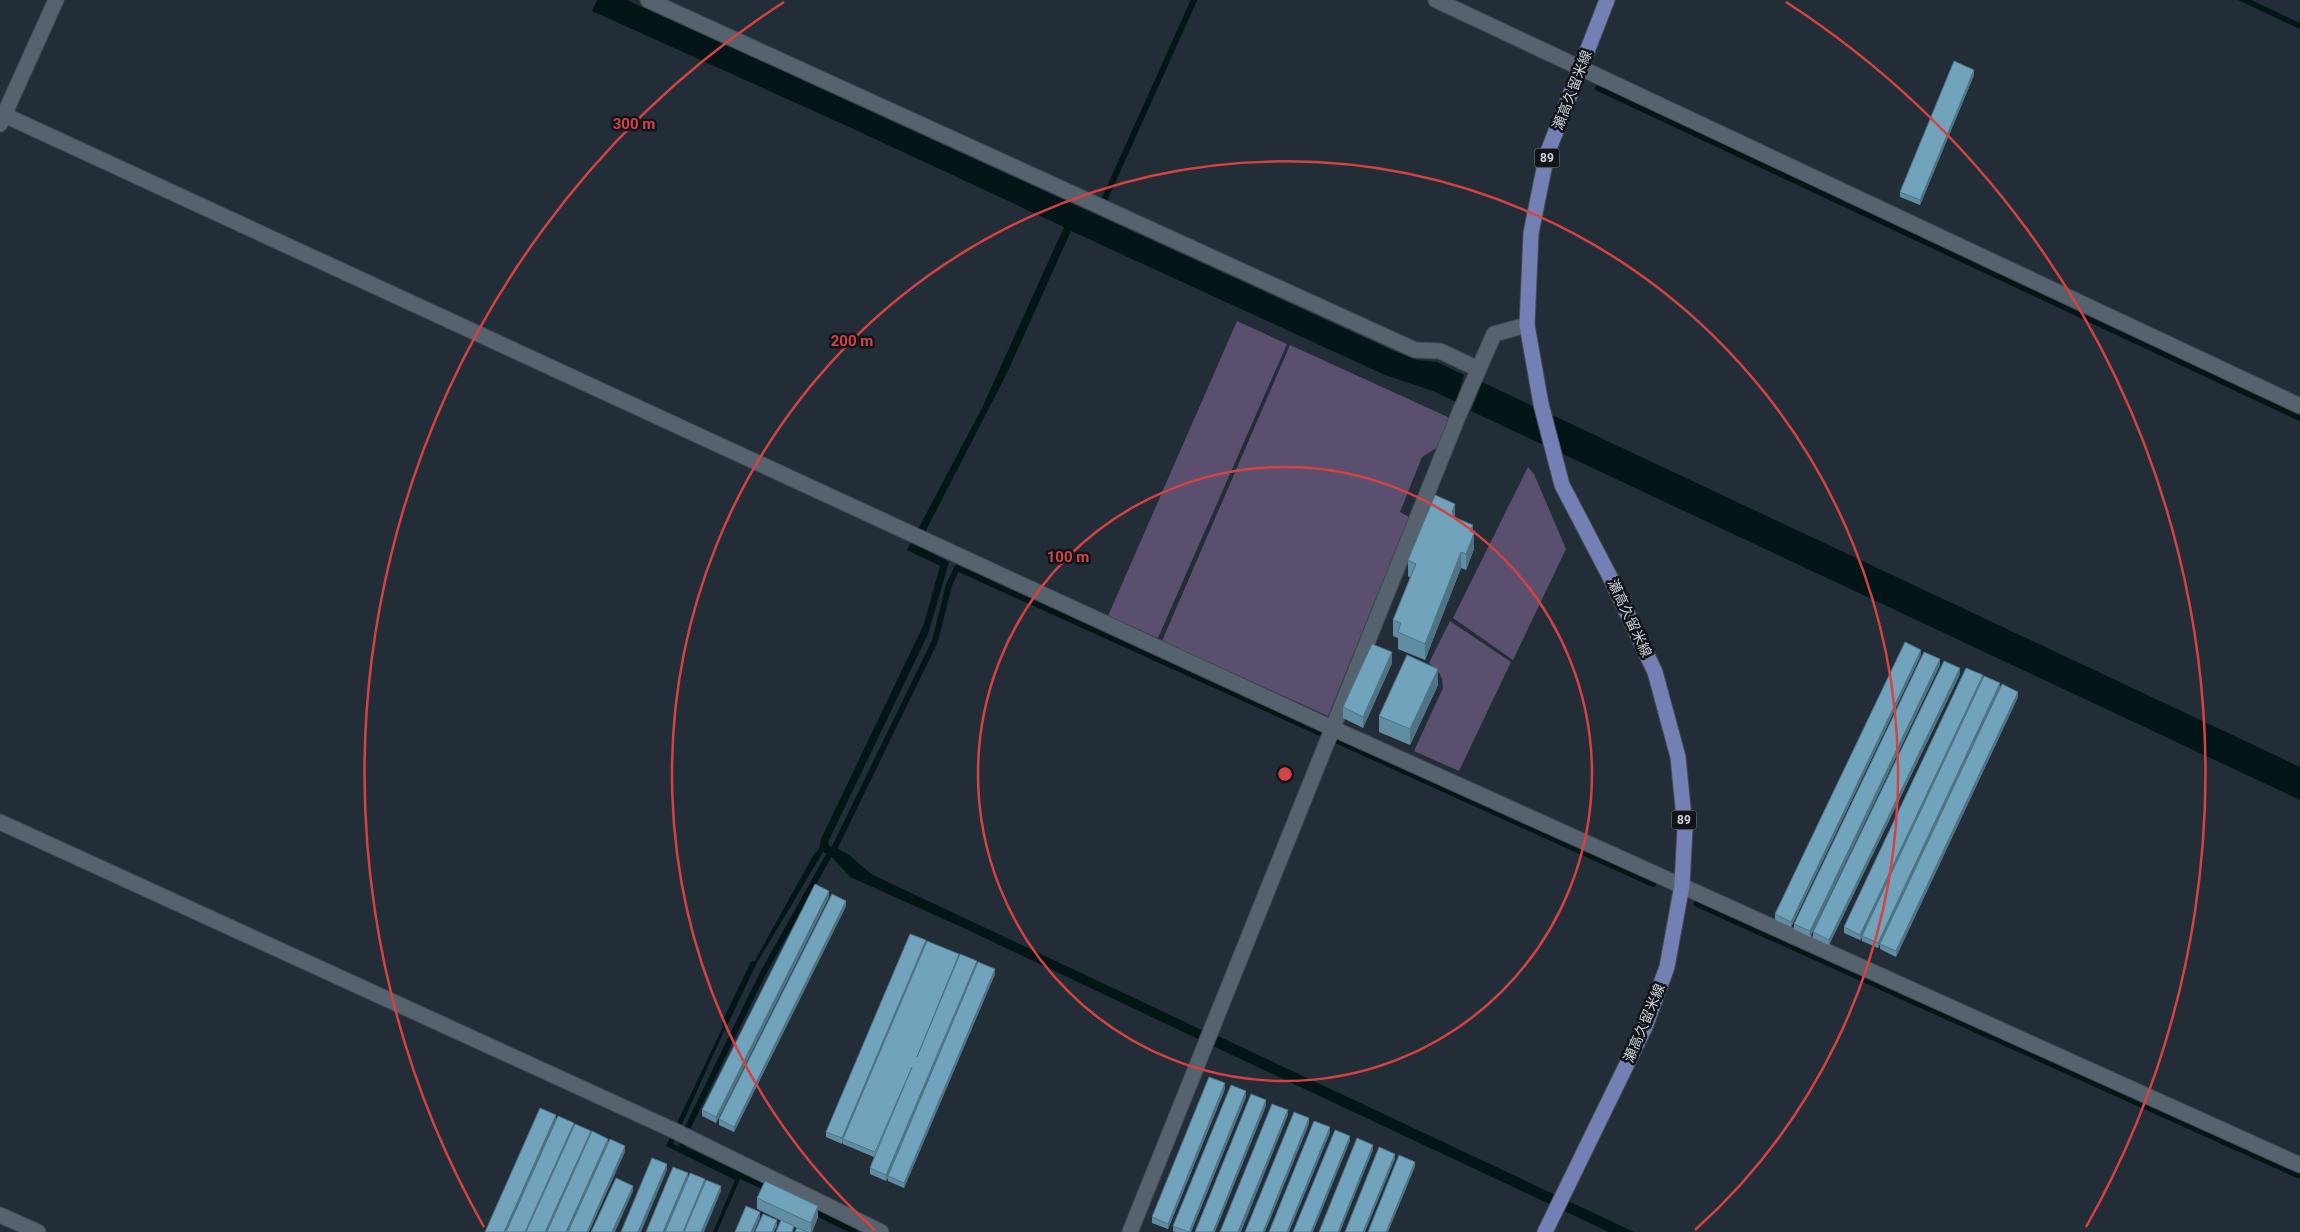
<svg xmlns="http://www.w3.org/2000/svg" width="2300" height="1232" viewBox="0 0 2300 1232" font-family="Roboto,'Noto Sans JP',sans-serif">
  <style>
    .green { fill: #5a4f6f }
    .water { fill: #031517 }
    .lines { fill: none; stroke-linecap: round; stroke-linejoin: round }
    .stream { stroke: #031517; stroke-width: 6 }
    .minor-casing { stroke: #424a53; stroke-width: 17 }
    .major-casing { stroke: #424a53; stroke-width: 17 }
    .minor { stroke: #57626f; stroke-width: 15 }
    .major { stroke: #7480b4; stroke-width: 15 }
    .wall { fill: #618da2 }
    .shaded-wall { fill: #4f7384 }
    .building { fill: #71a4bc; stroke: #4f7384 }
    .ring { fill: none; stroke: #d44243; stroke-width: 2.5 }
    .labels { text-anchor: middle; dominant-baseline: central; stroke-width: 5; stroke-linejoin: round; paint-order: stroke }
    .shield { fill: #11151a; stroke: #9499a0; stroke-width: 1 }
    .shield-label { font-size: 12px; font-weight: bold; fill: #ccd2d9 }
    .street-label { font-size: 14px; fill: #ccd2d9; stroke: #11151a }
    .centre { fill: #d44243; stroke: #11151a; stroke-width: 2.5 }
    .ring-label { font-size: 15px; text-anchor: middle; font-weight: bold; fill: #d44243; stroke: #11151a; stroke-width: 5; stroke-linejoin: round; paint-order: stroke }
  </style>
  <rect width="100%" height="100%" fill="#232d38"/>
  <g class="green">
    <polygon points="1237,321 1287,344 1158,638 1108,616"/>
    <polygon points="1290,345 1450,418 1438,447 1422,457 1400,512 1409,517 1328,716 1162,641"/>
    <polygon points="1528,467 1534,474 1566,549 1513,660 1453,618"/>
    <path d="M 1450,621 L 1511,662 L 1459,771 L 1414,751 L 1443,688 C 1443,676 1439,671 1429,663 Z"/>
  </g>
  <g class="water">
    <path d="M 597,0 L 627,0 L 1396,352 L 1417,360 L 1437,362 L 1464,375 L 1456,402 L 1433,391 L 1385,375 L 1071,231 L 1007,373 L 918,546 L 949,562 L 928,634 L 828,842 L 829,846 C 847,849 859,865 873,875 L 1202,1030 L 1198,1039 L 966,929 L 850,877 L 832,857 L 823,852 L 748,978 L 673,1144 L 740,1179 L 717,1232 L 713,1232 L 735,1180 L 666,1146 L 753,964 L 814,854 L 819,849 L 821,839 L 924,624 L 940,566 L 907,550 L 982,408 L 1064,227 L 847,126 L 592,11 Z"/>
    <polygon points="2238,0 2251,0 2300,23 2300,29"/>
    <polygon points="1482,382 2300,767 2300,800 1471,411"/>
    <polygon points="1218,1036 1634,1232 1609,1232 1213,1046"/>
  </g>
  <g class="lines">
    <g class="stream">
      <polyline points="1598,88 2300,418"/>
      <polyline points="1101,207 1194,0"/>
      <polyline points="834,849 935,641 949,585 957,568 1653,884"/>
      <polyline points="1697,904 2300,1176"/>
      <polyline points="725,1023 753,964"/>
      <polyline points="769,1189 681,1148 688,1127 763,973 829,855"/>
      <polyline points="811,1210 855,1232"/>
    </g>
    <g class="minor-casing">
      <g id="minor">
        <polyline points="648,0 1415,350 1440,351 1478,369"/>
        <polyline points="1436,0 2300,406"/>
        <polyline points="0,113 1332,728 2300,1165"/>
        <polyline points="0,124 56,0"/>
        <polyline points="0,822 673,1130 881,1232"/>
        <polyline points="0,1215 38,1232"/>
        <polyline points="1130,1232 1459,414 1494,334 1527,325"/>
      </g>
    </g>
    <g class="major-casing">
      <polyline id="major" points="1545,1232 1645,1027 1667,967 1682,885 1685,828 1678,757 1655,672 1610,577 1562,485 1541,404 1527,325 1531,233 1547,154 1607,0"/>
    </g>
    <use href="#minor" class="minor"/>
    <use href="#major" class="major"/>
  </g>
  <g class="wall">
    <polygon points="1974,75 1920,205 1900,197 1900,192"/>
    <polygon points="1455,518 1473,532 1474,549 1466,570 1461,568 1425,660 1398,649 1398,638 1393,636 1393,620 1410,578 1408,576 1408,560"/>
    <polygon points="1921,655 1791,927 1775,920 1775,914"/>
    <polygon points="1392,663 1363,728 1343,718 1343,707"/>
    <polygon points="1940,665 1810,937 1794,929 1794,924"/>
    <polygon points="1960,674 1829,945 1813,938 1813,932"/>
    <polygon points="1983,679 2000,689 2018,697 1896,957 1880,949 1880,944 1878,948 1862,941 1862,938 1860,940 1844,933 1844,927"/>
    <polygon points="1438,685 1410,745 1379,732 1379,716"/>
    <polygon points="829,897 716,1123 702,1116 702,1110"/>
    <polygon points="846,906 734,1132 719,1125 719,1119"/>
    <polygon points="926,943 977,965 995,974 904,1188 888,1181 888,1178 886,1181 870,1174 870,1168 874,1157 843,1144 843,1141 842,1144 826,1137 826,1132"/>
    <polygon points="1225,1089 1168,1229 1152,1223 1152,1217"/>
    <polygon points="1246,1097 1191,1232 1175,1232 1173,1231 1173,1226"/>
    <polygon points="757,1198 818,1217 812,1232 795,1232 797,1228 757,1209"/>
  </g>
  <g class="shaded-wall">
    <polygon points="1974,70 1974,75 1920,205 1920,200"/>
    <polygon points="1455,504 1455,520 1452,512"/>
    <polygon points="1473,525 1473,536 1474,533 1474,549 1466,570 1466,554 1470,531"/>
    <polygon points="1461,552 1461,568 1425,660 1425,644"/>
    <polygon points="1921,650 1921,655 1791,927 1791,922"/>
    <polygon points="1392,652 1392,663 1363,728 1363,717"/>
    <polygon points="1940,659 1940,665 1810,937 1810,931"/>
    <polygon points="1960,668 1960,674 1829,945 1829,940"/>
    <polygon points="1438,669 1438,685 1410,745 1410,729"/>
    <polygon points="1983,675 1983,681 1862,936 1860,940 1860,935"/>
    <polygon points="2000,683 2000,689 1878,948 1878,943"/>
    <polygon points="2018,692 2018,697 1896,957 1896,951"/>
    <polygon points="829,891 829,897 716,1123 716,1117"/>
    <polygon points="846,901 846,906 734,1132 734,1127"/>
    <polygon points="926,940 926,946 843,1139 842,1144 842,1138"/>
    <polygon points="977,961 977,967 888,1176 886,1181 886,1175"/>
    <polygon points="995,969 995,974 904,1188 904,1183"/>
    <polygon points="1225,1083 1225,1089 1168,1229 1168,1224"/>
    <polygon points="1246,1091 1246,1097 1191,1232 1189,1232"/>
    <polygon points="1266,1100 1266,1106 1215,1232 1213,1232"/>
    <polygon points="1288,1110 1288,1115 1241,1232 1238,1232"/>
    <polygon points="556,1115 556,1121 506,1232 504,1232"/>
    <polygon points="1309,1118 1309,1124 1265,1232 1263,1232"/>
    <polygon points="574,1123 574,1129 527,1232 525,1232"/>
    <polygon points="1330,1127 1330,1133 1289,1232 1287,1232"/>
    <polygon points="591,1131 591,1136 548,1232 545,1232"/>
    <polygon points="1350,1136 1350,1141 1313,1232 1311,1232"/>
    <polygon points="608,1139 608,1144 569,1232 566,1232"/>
    <polygon points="1373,1145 1373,1150 1340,1232 1338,1232"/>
    <polygon points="625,1146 625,1152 589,1232 587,1232"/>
    <polygon points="1395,1154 1395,1159 1365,1232 1363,1232"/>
    <polygon points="1415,1162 1415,1167 1388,1232 1386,1232"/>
    <polygon points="667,1164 667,1170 641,1232 638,1232"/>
    <polygon points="688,1173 688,1178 665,1232 663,1232"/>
    <polygon points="705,1179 705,1184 685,1232 683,1232"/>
    <polygon points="633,1186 633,1191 615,1232 612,1232"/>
    <polygon points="721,1186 721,1191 704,1232 701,1232"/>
    <polygon points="818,1206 818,1217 812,1232 811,1232 811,1223"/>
    <polygon points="760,1212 760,1218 754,1232 751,1232"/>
    <polygon points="777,1220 777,1226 774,1232 772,1232"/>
  </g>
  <g class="building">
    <polygon points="1954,61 1974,70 1920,200 1900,192"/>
    <polygon points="1435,495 1455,504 1452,512 1454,517 1473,525 1470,531 1474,533 1466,554 1461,552 1425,644 1398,632 1401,623 1393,620 1416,564 1408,560"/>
    <polygon points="1905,642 1921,650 1791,922 1775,914"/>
    <polygon points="1372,644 1392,652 1363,717 1343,707"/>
    <polygon points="1924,652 1940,659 1810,931 1794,924"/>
    <polygon points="1407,655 1438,669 1410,729 1379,716"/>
    <polygon points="1944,661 1960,668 1829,940 1813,932"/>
    <polygon points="1966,668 1983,675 1860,935 1844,927"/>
    <polygon points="1984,676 2000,683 1878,943 1862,936"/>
    <polygon points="2002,684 2018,692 1896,951 1880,944"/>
    <polygon points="815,884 829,891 716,1117 702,1110"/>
    <polygon points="832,894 846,901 734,1127 719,1119"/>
    <polygon points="910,934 926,940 842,1138 826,1132"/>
    <polygon points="927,941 959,954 917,1057 960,954 977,961 886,1175 870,1168 912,1067 875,1152 843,1139"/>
    <polygon points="978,962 995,969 904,1183 888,1176"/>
    <polygon points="1209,1077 1225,1083 1168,1224 1152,1217"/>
    <polygon points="1231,1085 1246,1091 1189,1232 1173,1226"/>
    <polygon points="1251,1094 1266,1100 1213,1232 1195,1232"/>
    <polygon points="1272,1104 1288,1110 1238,1232 1220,1232"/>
    <polygon points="540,1108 556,1115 504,1232 485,1232"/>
    <polygon points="1294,1112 1309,1118 1263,1232 1245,1232"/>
    <polygon points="558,1116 574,1123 525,1232 506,1232"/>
    <polygon points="1314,1121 1330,1127 1287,1232 1269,1232"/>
    <polygon points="575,1124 591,1131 545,1232 526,1232"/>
    <polygon points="1335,1130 1350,1136 1311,1232 1293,1232"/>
    <polygon points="592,1131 608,1139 566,1232 547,1232"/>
    <polygon points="1357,1138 1373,1145 1338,1232 1319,1232"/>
    <polygon points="610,1139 625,1146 587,1232 568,1232"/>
    <polygon points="1379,1147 1395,1154 1363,1232 1345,1232"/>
    <polygon points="1399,1155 1415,1162 1386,1232 1368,1232"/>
    <polygon points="652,1158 667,1164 638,1232 621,1232"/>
    <polygon points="673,1167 688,1173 663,1232 646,1232"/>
    <polygon points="690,1173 705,1179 683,1232 665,1232"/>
    <polygon points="616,1178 633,1186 612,1232 591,1232"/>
    <polygon points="706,1180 721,1186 701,1232 684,1232"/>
    <polygon points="765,1181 818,1206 811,1223 757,1198"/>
    <polygon points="746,1206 760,1212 751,1232 735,1232"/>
    <polygon points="763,1214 777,1220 772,1232 755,1232"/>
    <polygon points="781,1220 794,1226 792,1232 776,1232"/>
    <polygon points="797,1228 808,1232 795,1232"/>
  </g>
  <g class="ring">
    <circle cx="1285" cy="774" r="307"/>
    <path d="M875 1230A613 613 0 1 1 1695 1230"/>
    <path d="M484 1227A920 920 0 0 1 784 2M1786 2A920 920 0 0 1 2086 1227"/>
  </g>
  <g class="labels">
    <g class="shield">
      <rect x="1534.5" y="148.5" width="25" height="19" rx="4"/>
      <rect x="1671.5" y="810.5" width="25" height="19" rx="4"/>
    </g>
    <g class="shield-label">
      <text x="1547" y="158">89</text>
      <text x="1684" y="820">89</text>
    </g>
    <g class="street-label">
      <text transform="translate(1572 90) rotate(-69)">瀬高久留米線</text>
      <text transform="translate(1630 618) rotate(65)">瀬高久留米線</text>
      <text transform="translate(1644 1023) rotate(-67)">瀬高久留米線</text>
    </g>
  </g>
  <circle cx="1285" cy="774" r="8" class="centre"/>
  <g class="ring-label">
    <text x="634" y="129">300 m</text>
    <text x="852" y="346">200 m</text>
    <text x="1068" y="562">100 m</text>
  </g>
</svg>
